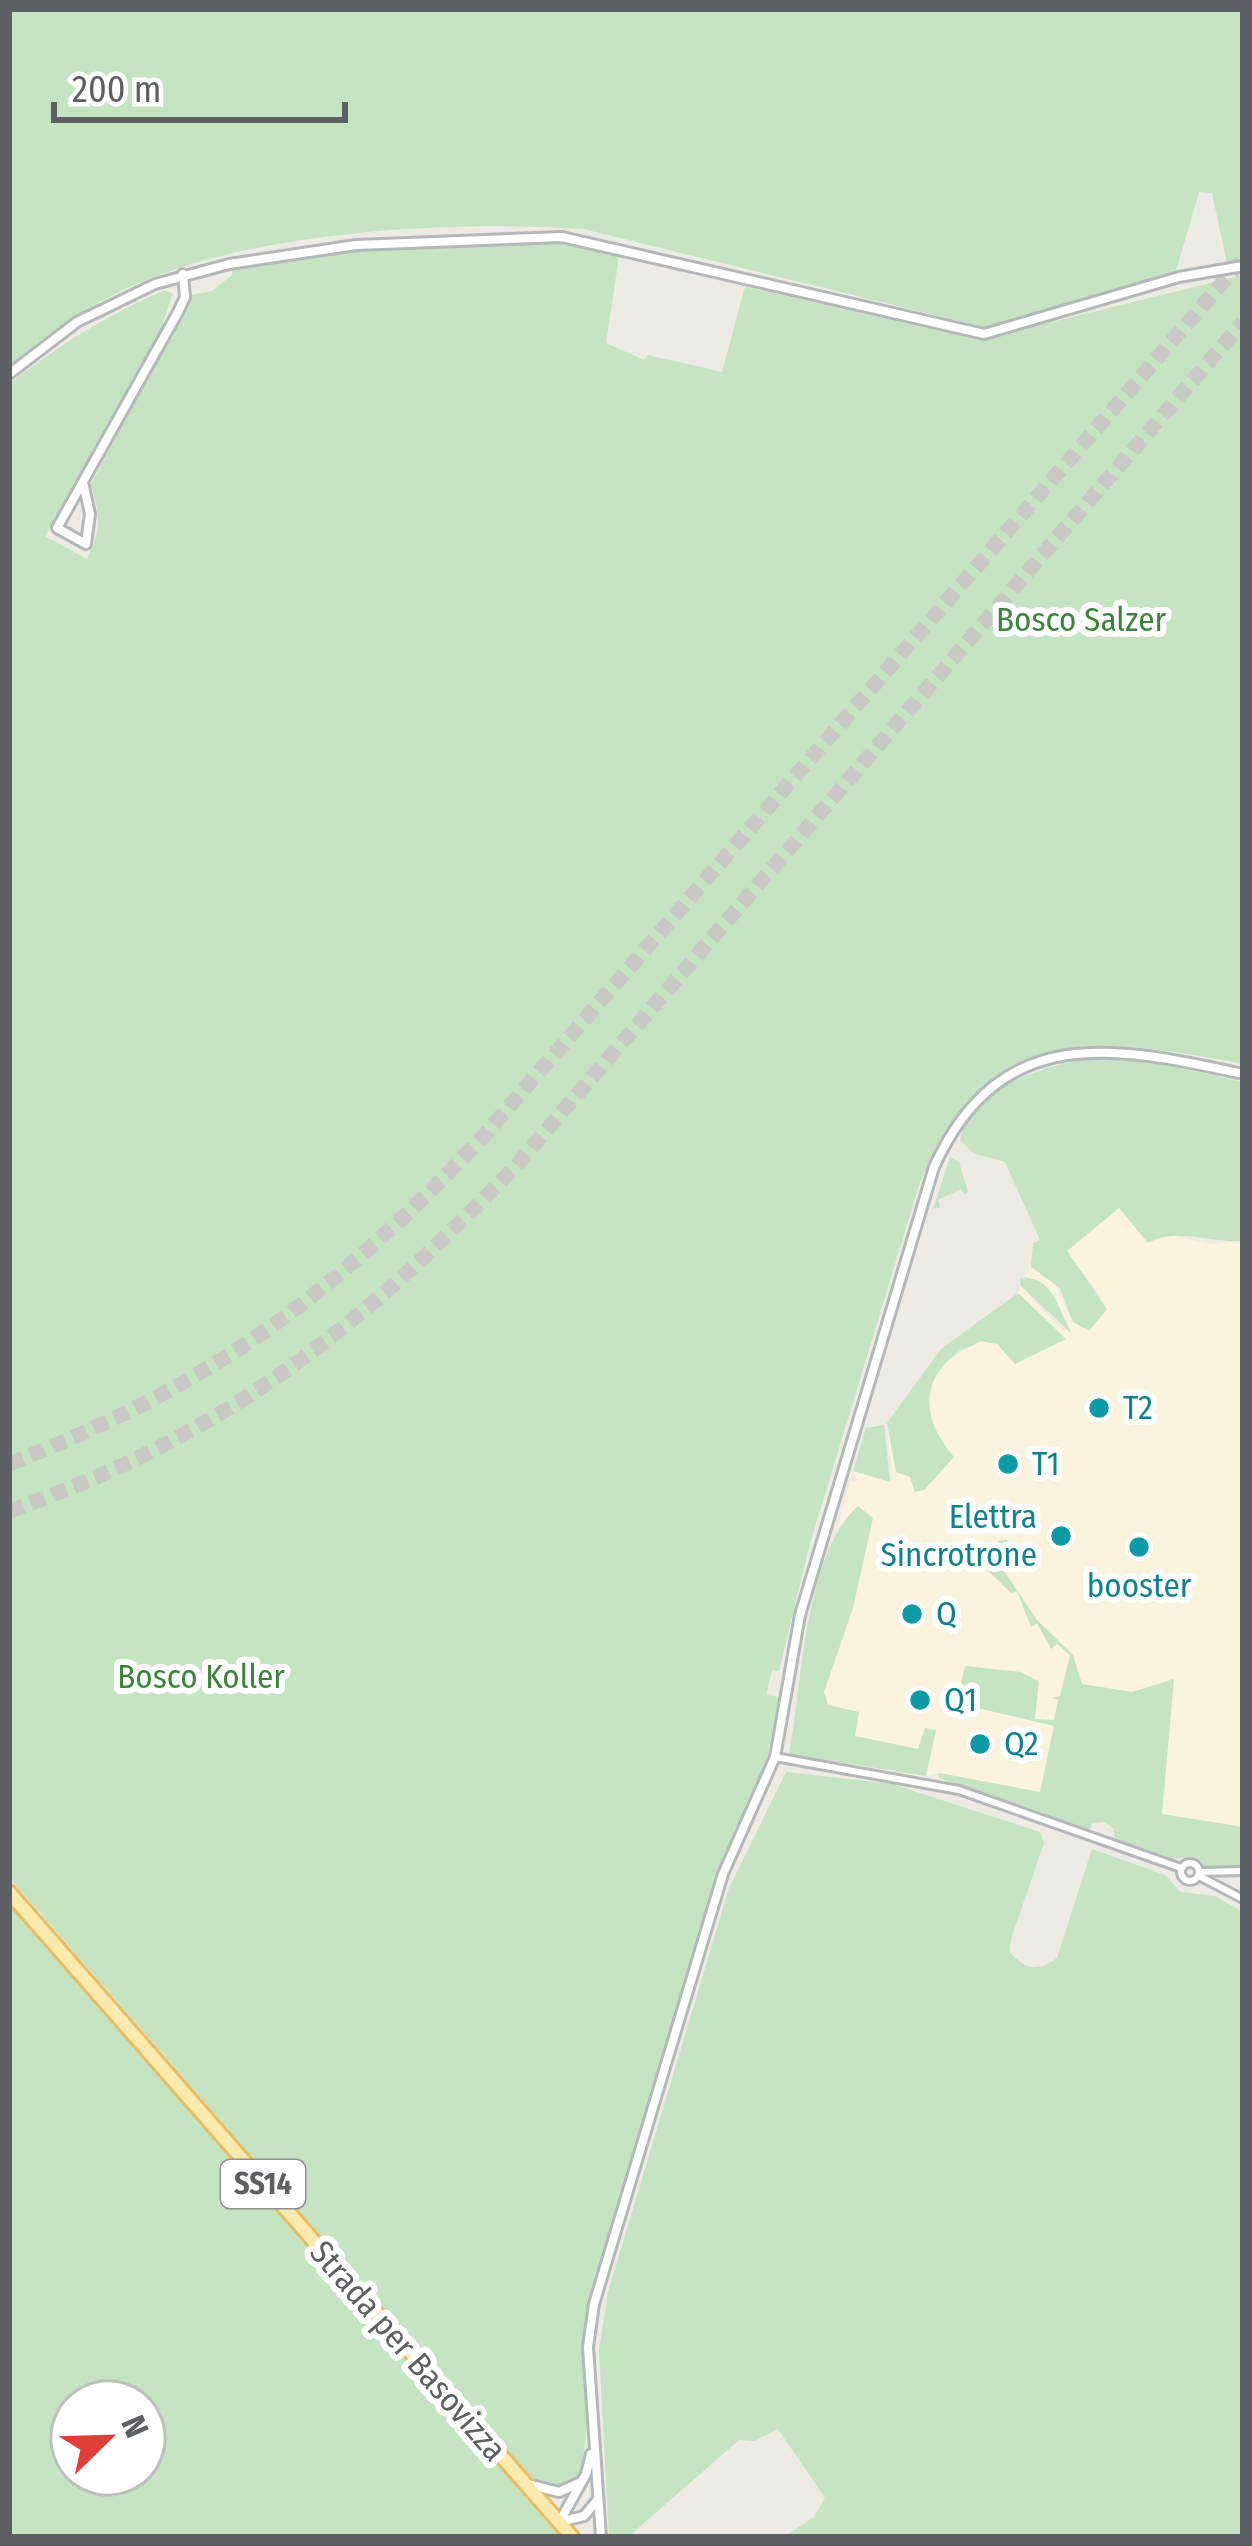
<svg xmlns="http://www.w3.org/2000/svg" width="1252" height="2546" viewBox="0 0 1252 2546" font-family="'Fira Sans Condensed',sans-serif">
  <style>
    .commercial { fill: #fcf3dc }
    .green { fill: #c4e4c2; fill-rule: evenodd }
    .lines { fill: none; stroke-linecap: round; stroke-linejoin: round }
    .motorway-tunnel { stroke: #cac8c4; stroke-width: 15; stroke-dasharray: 15 8; stroke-linecap: butt }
    .pedestrian-casing { stroke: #b5b7bb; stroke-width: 12 }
    .minor-casing { stroke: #b5b7bb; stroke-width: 14 }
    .primary-casing { stroke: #e9bd62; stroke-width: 18 }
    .pedestrian { stroke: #fff; stroke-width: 6 }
    .minor { stroke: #fff; stroke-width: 8 }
    .primary { stroke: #faeaad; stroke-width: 12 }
    .culture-dot { fill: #0f9aa8; stroke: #fff; stroke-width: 4.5 }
    .labels { text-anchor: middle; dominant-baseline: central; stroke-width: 12; stroke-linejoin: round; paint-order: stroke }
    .shield { fill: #fff; stroke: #8d9092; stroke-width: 3 }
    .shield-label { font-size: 30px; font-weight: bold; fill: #5c6064 }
    .park-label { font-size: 33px; fill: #3b853b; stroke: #fff }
    .culture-label { font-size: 33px; fill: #0d838f; stroke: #fff; text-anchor: start }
    .street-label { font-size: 33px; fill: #5c6064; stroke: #fff }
  </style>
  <rect width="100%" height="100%" fill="#eeebe4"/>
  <polygon class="commercial" points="1119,1207 1148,1242 1168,1234 1208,1244 1243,1241 1243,1827 1162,1814 1173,1679 1132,1692 1082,1684 1075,1666 1040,1793 940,1773 926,1776 935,1730 918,1750 855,1736 828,1705 824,1692 845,1632 847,1516 837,1530 850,1482 858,1481 853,1471 892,1481 887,1423 896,1472 945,1467 951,1453 937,1440 927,1407 934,1378 946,1362 979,1341 998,1344 1015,1363 1065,1338 1018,1293 1021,1286 1059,1327 1071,1332 1054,1294 1026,1276 1031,1267 1053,1280 1073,1322 1102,1297 1066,1252"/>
  <g class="green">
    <path d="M 9,9 L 1243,9 L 1243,260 L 1227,263 L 1212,193 L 1199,192 L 1176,271 L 988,328 L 583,229 C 445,220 239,231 115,294 C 75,314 44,339 9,366 Z"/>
    <path d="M 502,241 L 576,244 L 619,256 L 606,343 L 644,360 L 648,355 L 722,372 L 745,287 L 978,340 L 1243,275 L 1243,1064 C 1092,1035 995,1023 920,1182 L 809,1547 L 779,1671 L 772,1670 L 766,1695 L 779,1697 L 765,1769 L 716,1875 L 591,2293 C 588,2308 583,2324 583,2340 C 582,2372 608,2546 525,2471 L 9,1877 L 9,384 C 59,345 107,315 165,290 L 173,294 L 160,331 L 45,536 L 87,559 C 102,531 100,514 91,484 L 192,295 L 212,291 L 232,275 L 232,268 L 298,256 Z"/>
    <path d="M 1124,1056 L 1243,1082 L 1243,1241 C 1210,1243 1177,1227 1148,1243 L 1119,1208 L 1067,1251 L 1107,1309 L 1089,1331 L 1073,1322 L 1060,1288 L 1031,1267 L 1033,1243 L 1040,1240 L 1005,1162 L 973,1153 L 960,1140 C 976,1078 1070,1057 1124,1056 Z"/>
    <polygon points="950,1157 959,1162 968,1192 964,1195 961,1189 938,1200 940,1207 933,1209"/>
    <path d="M 1020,1278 C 1055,1275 1057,1312 1073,1335 L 1021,1286 Z"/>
    <path d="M 1018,1293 L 1066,1339 L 1015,1364 L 997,1344 L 980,1341 C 973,1347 964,1347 955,1354 C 916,1386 926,1424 954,1457 L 924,1490 L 915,1492 L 910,1477 L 896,1472 L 887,1423 L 941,1349 Z"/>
    <polygon points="884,1425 890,1482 853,1471 866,1428"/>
    <path d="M 858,1506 L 873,1518 L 853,1608 L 824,1692 L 828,1705 L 859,1712 L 855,1736 L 918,1749 L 925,1728 L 936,1730 L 926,1776 L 789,1754 C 803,1683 803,1557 858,1506 Z"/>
    <polygon points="1000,1540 1007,1540 1010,1557 1004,1571 1037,1620 1073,1655 1082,1684 1132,1692 1174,1679 1162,1814 1243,1827 1243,1867 1208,1869 1194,1857 1166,1859 1115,1841 1114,1829 1104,1822 1093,1823 1088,1832 939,1778 939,1773 1040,1792 1054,1726 956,1703 965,1666 1020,1672 1039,1681 1035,1719 1054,1720 1058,1700 1051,1698 1060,1696 1070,1655 1057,1644 1051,1649 1037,1623 1031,1627 1017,1591 1011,1593 984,1567 990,1546"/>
    <path d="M 786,1772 L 892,1784 L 1040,1832 L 1044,1843 L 1011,1939 L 1010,1952 C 1026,1970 1037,1972 1057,1958 L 1092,1849 L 1165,1875 L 1181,1892 L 1215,1896 L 1243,1912 L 1243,2537 L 784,2537 L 814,2517 L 825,2498 L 778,2429 L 754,2441 L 739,2440 L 628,2537 L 609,2537 L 599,2349 L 608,2292 L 729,1888 Z"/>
    <path d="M 9,1905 L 560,2537 L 9,2537 ZM 72,2402 L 144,2402 L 144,2474 L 72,2474 Z"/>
  </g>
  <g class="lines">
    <g class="motorway-tunnel">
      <path d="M 9,1464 C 213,1384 331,1297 481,1139 L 1243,259"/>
      <path d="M 9,1511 C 222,1437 358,1330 513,1169 L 1243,322"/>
    </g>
    <g class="pedestrian-casing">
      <g id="pedestrian">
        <polyline points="775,1757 959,1790 1181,1868"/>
        <circle cx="1190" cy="1872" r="9"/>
        <polyline points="1200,1872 1243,1871"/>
        <polyline points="1199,1876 1243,1899"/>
      </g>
    </g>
    <g class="minor-casing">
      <g id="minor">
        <polyline points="9,374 77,322 155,284 229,264 356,245 562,237 984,334 1179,277 1243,266"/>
        <polyline points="83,482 90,514 86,544 57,528 178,312 185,297 183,274"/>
        <polyline points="531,2485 559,2492 579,2483"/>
        <polyline points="560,2521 586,2474 591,2454"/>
        <polyline points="559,2522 584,2516 598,2499"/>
        <path d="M 601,2537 L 588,2347 L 594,2304 L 723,1874 L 775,1757 L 800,1615 L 934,1167 C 1001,1021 1115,1046 1243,1074"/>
      </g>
    </g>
    <g class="primary-casing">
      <polyline id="primary" points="9,1892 572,2537"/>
    </g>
    <use href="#pedestrian" class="pedestrian"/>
    <use href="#minor" class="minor"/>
    <use href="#primary" class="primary"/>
  </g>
  <g class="culture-dot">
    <circle cx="1099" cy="1408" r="12"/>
    <circle cx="1008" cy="1464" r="12"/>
    <circle cx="1061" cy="1536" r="12"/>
    <circle cx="1139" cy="1547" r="12"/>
    <circle cx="912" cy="1614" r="12"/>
    <circle cx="920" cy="1700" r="12"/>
    <circle cx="980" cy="1744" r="12"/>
  </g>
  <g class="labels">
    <rect class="shield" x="221" y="2160" width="84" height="48" rx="9"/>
    <g class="shield-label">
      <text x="263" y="2184">SS14</text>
    </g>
    <g class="park-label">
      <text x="1081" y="620">Bosco Salzer</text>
      <text x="201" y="1677">Bosco Koller</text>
    </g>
    <g class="culture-label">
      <text x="1123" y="1408">T2</text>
      <text x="1032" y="1464">T1</text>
      <text x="1037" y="1517" text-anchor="end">Elettra<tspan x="1037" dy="38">Sincrotrone</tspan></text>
      <text x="1139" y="1586" text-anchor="middle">booster</text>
      <text x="936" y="1614">Q</text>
      <text x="944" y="1700">Q1</text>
      <text x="1004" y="1744">Q2</text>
    </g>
    <g class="street-label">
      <text transform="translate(408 2351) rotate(49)">Strada per Basovizza</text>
    </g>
  </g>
  <rect width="1252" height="2546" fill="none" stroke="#5c6064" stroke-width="24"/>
  <g transform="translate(108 2438) rotate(67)"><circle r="57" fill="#ffffff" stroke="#bebfc1" stroke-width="3"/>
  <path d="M0-9L21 45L0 30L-21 45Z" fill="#df3e39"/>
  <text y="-18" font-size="33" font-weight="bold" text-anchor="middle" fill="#5c6064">N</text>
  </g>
  <path d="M54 102v18h291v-18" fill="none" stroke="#5c6064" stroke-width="6"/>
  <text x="72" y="102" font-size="36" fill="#5c6064" stroke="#ffffff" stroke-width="9" paint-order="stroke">200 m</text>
</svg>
